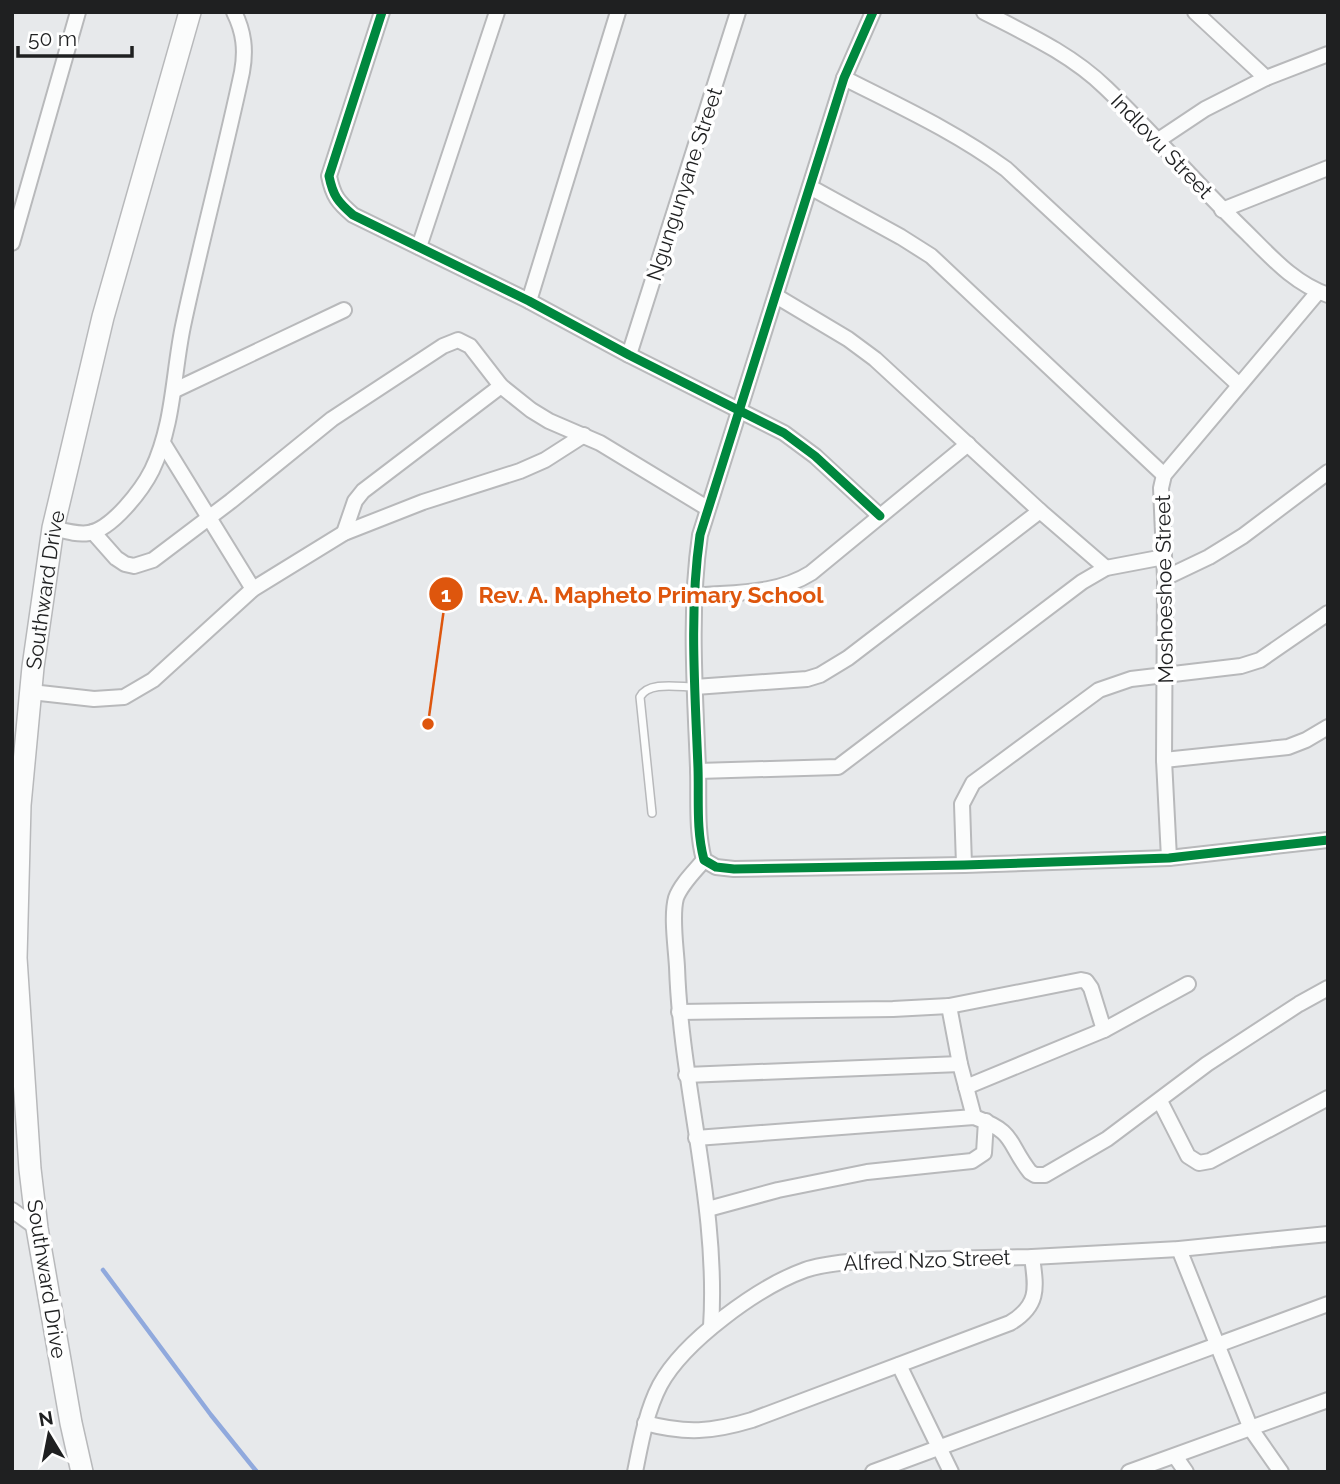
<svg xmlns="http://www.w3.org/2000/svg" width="1340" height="1484" viewBox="0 0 1340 1484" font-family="Raleway,sans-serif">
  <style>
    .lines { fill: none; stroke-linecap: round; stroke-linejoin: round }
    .stream { stroke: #90a9dd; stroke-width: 4.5 }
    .lane-casing { stroke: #b8b9bb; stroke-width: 10 }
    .street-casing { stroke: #b8b9bb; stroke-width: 18 }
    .secondary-casing { stroke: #b8b9bb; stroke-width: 24 }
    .lane { stroke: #fbfcfc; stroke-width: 7 }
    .street { stroke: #fbfcfc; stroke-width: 14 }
    .secondary { stroke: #fbfcfc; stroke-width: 21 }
    .cycleway-casing { stroke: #fff; stroke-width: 13 }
    .cycleway { stroke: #00873e; stroke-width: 9 }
    .labels { text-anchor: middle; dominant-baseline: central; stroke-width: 7; stroke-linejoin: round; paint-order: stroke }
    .street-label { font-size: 21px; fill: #1f2021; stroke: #fff }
    .leader { fill: none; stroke: #de560d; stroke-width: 2.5 }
    .callout-dot { fill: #de560d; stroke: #fff; stroke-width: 2.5 }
    .mark-label { font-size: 21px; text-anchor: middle; font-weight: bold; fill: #fff }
    .callout-label { font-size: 23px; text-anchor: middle; font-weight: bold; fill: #de560d; stroke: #fff; stroke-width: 7; stroke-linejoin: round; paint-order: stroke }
  </style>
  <rect width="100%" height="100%" fill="#e7e9eb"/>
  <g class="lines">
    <polyline class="stream" points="103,1270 211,1415 257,1472"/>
    <g class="lane-casing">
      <path id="lane" d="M 652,813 L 640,697 C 648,681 679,687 694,687"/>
    </g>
    <g class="street-casing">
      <g id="street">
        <path d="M 382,12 L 329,176 C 333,196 338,202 353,215 L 529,301 L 629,355 L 784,433 L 815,456 L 880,516"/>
        <path d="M 873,12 L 844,78 L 700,535 C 689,612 695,691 698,768 C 699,799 696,830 704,860 L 716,867 L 734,869 L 964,865 L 1169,858 L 1328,840"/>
        <path d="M 984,12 C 1027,34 1071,54 1106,88 C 1155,135 1199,187 1248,234 C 1272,258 1295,284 1328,295"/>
        <polyline points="1195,12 1266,78"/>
        <path d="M 844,78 C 899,106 956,132 1006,169 L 1239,385"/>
        <polyline points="1157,141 1205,109 1266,78 1328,54"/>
        <polyline points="810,187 901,237 931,256 1164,475"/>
        <polyline points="1222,210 1328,168"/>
        <polyline points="12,243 78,12"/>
        <polyline points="419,247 497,12"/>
        <polyline points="776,296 848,339 875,359 1040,511 1106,568"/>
        <polyline points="529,301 618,12"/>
        <polyline points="629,355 738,12"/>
        <polyline points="175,390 344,310"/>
        <polyline points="163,443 253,589"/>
        <path d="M 53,528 C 65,531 77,535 89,533 C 112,529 142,490 152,470 C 174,424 173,374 183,326 C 201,241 224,157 242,72 C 246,50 244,32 234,12"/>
        <polyline points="93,532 116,558 125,564 134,566 153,560 231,501 332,419 443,346 458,340 470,346 501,386 531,410 549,421 600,443 707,508"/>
        <polyline points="344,533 355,501 363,491 501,386"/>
        <polyline points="1165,578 1209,557 1243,536 1328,472"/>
        <path d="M 694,596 C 734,592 776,595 811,573 L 968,444"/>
        <polyline points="695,687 807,679 820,675 848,658 1040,511"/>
        <polyline points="31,692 94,699 124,697 153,680 253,589 344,533 423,502 520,471 545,460 584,435"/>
        <polyline points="1164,760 1288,747 1306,740 1328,727"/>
        <polyline points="698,771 838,767 1082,582 1106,568 1164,557"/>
        <polyline points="1169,858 1164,760 1165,578 1161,488 1164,475 1318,292"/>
        <path d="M 704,860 C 695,871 681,884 676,898 C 671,916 676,948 677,967 C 681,1088 719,1206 711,1327"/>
        <polyline points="964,865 962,804 973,783 1099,690 1131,679 1241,666 1260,660 1328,613"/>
        <polyline points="949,1006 960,1064 974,1117"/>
        <polyline points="679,1012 893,1009 949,1006 1081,980 1086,981 1091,988 1104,1030"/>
        <polyline points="686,1075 960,1064"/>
        <polyline points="966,1087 1104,1030 1188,984"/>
        <polyline points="1160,1101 1188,1156 1199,1163 1210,1161 1328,1098"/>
        <path d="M 696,1138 L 974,1117 C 1017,1133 1006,1141 1030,1172 L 1035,1175 L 1045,1175 L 1107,1139 L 1207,1064 L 1299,1004 L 1328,988"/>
        <polyline points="708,1209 778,1190 867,1172 972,1161 984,1153 986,1121"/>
        <polyline points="12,1210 37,1228"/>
        <polyline points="1179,1249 1251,1429 1281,1472"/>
        <polyline points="899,1365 951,1472"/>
        <path d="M 645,1423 C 686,1434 712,1432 752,1420 L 1010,1323 C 1040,1305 1036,1287 1032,1257"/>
        <polyline points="1175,1456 1186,1472"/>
        <path d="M 635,1472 C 641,1442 646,1412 660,1385 C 684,1341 758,1287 805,1270 C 822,1264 840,1263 857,1261 L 1032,1257 L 1179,1249 L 1328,1234"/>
        <polyline points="873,1472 1328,1304"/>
        <polyline points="1129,1472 1328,1400"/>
      </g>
    </g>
    <g class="secondary-casing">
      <g id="secondary">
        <path id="s1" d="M 82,1472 L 71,1423 L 37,1228 L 30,1169 L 16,958 L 20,805 L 33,667 L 53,528 L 103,317 L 190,12"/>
      </g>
    </g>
    <use href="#lane" class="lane"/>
    <use href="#street" class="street"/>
    <use href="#secondary" class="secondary"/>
    <g class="cycleway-casing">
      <g id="cycleway">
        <path d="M 382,12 L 329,176 C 333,196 338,202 353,215 L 529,301 L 629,355 L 784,433 L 815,456 L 880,516"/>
        <path d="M 873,12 L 844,78 L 700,535 C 689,612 695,691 698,768 C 699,799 696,830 704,860 L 716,867 L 734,869 L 964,865 L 1169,858 L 1328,840"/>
      </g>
    </g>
    <use href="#cycleway" class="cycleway"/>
  </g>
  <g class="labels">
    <g class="street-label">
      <text transform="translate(1162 146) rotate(46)">Indlovu Street</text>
      <text transform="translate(684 184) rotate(-72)">Ngungunyane Street</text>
      <text stroke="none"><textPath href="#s1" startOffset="889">Southward Drive</textPath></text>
      <text transform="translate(1164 589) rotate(-91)">Moshoeshoe Street</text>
      <text transform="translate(927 1260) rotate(-2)">Alfred Nzo Street</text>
      <text transform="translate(47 1279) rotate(81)">Southward Drive</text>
    </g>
  </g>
  <path class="leader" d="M428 724L446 594"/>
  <g class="callout-dot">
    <circle cx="428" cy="724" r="7"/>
    <circle cx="446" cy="594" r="18"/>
  </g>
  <g class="mark-label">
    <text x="446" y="602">1</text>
  </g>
  <g class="callout-label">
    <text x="651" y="603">Rev. A. Mapheto Primary School</text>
  </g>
  <rect width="1340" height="1484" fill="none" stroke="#1f2021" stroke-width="28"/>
  <g transform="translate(49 1435) rotate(350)" stroke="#ffffff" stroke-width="5" paint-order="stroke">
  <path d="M0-5L12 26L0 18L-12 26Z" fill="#1f2021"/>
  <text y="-10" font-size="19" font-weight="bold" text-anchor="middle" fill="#1f2021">N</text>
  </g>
  <path d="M18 46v10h114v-10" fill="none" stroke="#1f2021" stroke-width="3.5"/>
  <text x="28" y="46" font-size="21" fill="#1f2021" stroke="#ffffff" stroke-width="5" paint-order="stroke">50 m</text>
</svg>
